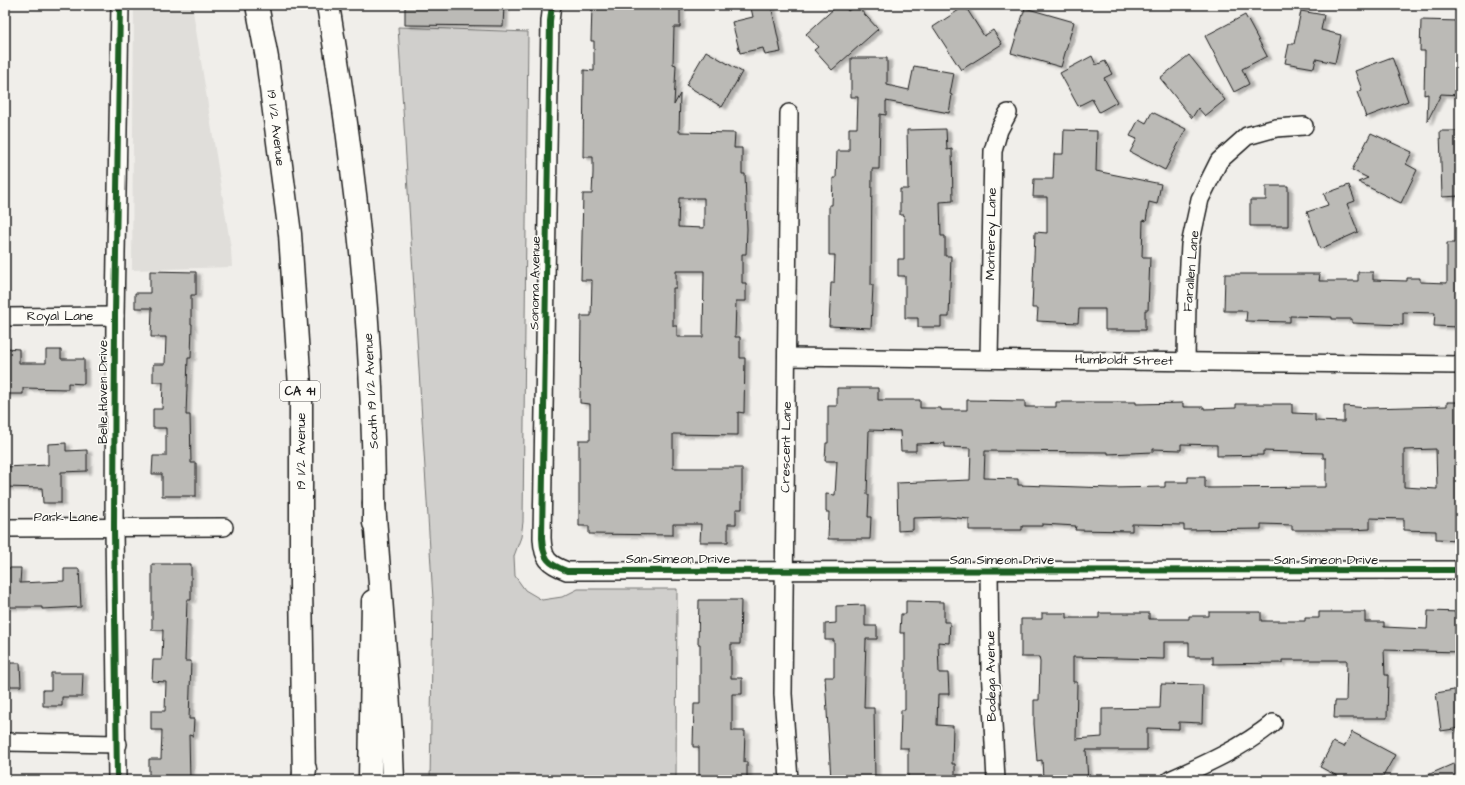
<svg xmlns="http://www.w3.org/2000/svg" width="1465" height="785" viewBox="0 0 1465 785" font-family="'Architects Daughter',sans-serif">
  <style>
    .built { fill: #e0deda }
    .green { fill: #d0cfcc; stroke: #767674 }
    .building { fill: #bbbab6; stroke: #1c1c1c; fill-rule: evenodd; filter: url(#shadow) }
    .lines { fill: none; stroke-linecap: round; stroke-linejoin: round }
    .minor-casing { stroke: #1c1c1c; stroke-width: 20 }
    .trunk-casing { stroke: #1c1c1c; stroke-width: 25 }
    .motorway-casing { stroke: #1c1c1c; stroke-width: 25 }
    .minor { stroke: #fdfcf7; stroke-width: 17 }
    .trunk { stroke: #fdfcf7; stroke-width: 22 }
    .motorway { stroke: #fdfcf7; stroke-width: 22 }
    .cycleway-casing { stroke: #fdfcf7; stroke-width: 8 }
    .cycleway { stroke: #1b5e20; stroke-width: 6 }
    .labels { text-anchor: middle; dominant-baseline: central; stroke-width: 3; stroke-linejoin: round; paint-order: stroke }
    .shield { fill: #fdfcf7; stroke: #605f5e; stroke-width: 1 }
    .shield-label { font-size: 12px; font-weight: bold; fill: #1c1c1c }
    .street-label { font-size: 13px; fill: #1c1c1c; stroke: #fdfcf7 }
  </style>
  <defs>
    <filter id="shadow"><feDropShadow dx="4.5" dy="2.5" stdDeviation="1" flood-color="#0004"/></filter>
  </defs>
  <rect width="100%" height="100%" fill="#f0eeea"/>
  <filter id="ink" filterUnits="userSpaceOnUse"><feTurbulence type="fractalNoise" baseFrequency=".025" numOctaves="2"/><feDisplacementMap in="SourceGraphic" scale="8" xChannelSelector="R" yChannelSelector="G"/><feConvolveMatrix kernelMatrix="1 2 1 2 8 2 1 2 1" color-interpolation-filters="sRGB"/></filter>
  <g filter="url(#ink)">
    <polygon class="built" points="134,5 192,5 231,249 232,267 132,270"/>
    <polygon class="green" points="398,27 528,32 523,522 521,537 514,556 515,576 525,590 542,600 562,597 578,589 677,589 676,780 430,780 433,599"/>
    <g class="building">
      <polygon points="405,5 504,5 503,26 405,25"/>
      <path d="M 592,5 L 680,5 L 680,27 L 674,27 L 673,64 L 676,65 L 674,105 L 680,94 L 679,132 L 735,133 L 734,148 L 742,148 L 742,174 L 745,174 L 747,229 L 746,254 L 742,254 L 742,283 L 746,283 L 746,301 L 736,301 L 735,337 L 740,337 L 740,358 L 745,358 L 744,413 L 738,412 L 738,435 L 673,434 L 673,468 L 742,468 L 742,509 L 736,509 L 736,524 L 728,524 L 728,542 L 700,542 L 701,524 L 673,524 L 673,535 L 589,534 L 589,526 L 579,526 L 579,440 L 590,440 L 590,404 L 580,403 L 581,316 L 591,316 L 592,280 L 581,280 L 583,194 L 592,194 L 593,173 L 593,157 L 583,157 L 584,70 L 594,71 L 594,41 L 591,41 ZM 679,198 L 704,198 L 704,228 L 678,227 ZM 676,271 L 704,271 L 703,337 L 677,337 L 677,326 L 673,326 L 673,288 L 676,288 Z"/>
      <polygon points="763,5 771,5 781,52 765,55 763,48 740,53 732,22 753,17 751,8"/>
      <polygon points="838,5 843,5 848,11 856,5 878,29 832,70 814,50 818,47 806,34"/>
      <polygon points="965,6 984,36 993,30 1002,44 961,70 933,27"/>
      <polygon points="1025,8 1074,22 1061,67 1011,53"/>
      <polygon points="1301,11 1324,15 1321,30 1341,35 1335,63 1316,59 1314,68 1285,63 1289,44 1294,44"/>
      <polygon points="1245,15 1267,56 1242,69 1249,84 1234,92 1205,36"/>
      <polygon points="1421,20 1460,21 1460,95 1441,94 1427,122 1428,94 1424,95 1425,51 1420,51"/>
      <polygon points="706,51 742,72 722,107 686,85"/>
      <polygon points="1189,55 1225,100 1205,116 1198,108 1192,118 1160,78"/>
      <polygon points="1092,56 1096,65 1105,61 1112,74 1104,78 1117,102 1099,112 1092,99 1078,106 1060,73"/>
      <polygon points="1392,57 1408,101 1366,117 1357,92 1362,90 1355,71"/>
      <polygon points="851,58 887,58 887,85 909,90 914,66 954,73 950,94 952,95 949,113 886,101 886,115 880,114 879,169 872,169 871,285 873,285 871,328 829,326 831,283 834,283 835,255 829,255 829,205 832,205 833,178 836,178 837,151 849,151 849,128 857,128 858,97 851,97"/>
      <polygon points="1152,112 1186,129 1165,170 1130,152 1137,139 1130,136 1139,119 1146,123"/>
      <polygon points="946,129 947,150 952,149 953,201 940,202 941,236 945,236 945,256 951,256 949,317 941,317 941,327 918,327 918,318 905,318 905,276 898,276 898,259 904,259 904,215 900,215 900,189 908,189 907,130"/>
      <polygon points="1064,130 1097,131 1096,171 1161,184 1157,204 1149,202 1146,221 1143,220 1142,257 1150,257 1148,310 1145,310 1145,330 1105,330 1105,309 1079,309 1078,323 1037,321 1038,308 1032,308 1035,232 1047,233 1047,197 1033,197 1034,179 1053,179 1054,154 1063,154"/>
      <polygon points="1440,131 1460,131 1460,196 1442,197"/>
      <polygon points="1371,133 1412,152 1406,164 1417,170 1401,203 1358,182 1368,178 1352,170"/>
      <polygon points="1349,185 1355,201 1347,204 1358,232 1320,249 1307,212 1328,205 1324,194"/>
      <polygon points="1266,186 1288,186 1288,226 1250,226 1250,200 1266,200"/>
      <polygon points="1447,243 1460,243 1460,327 1434,326 1435,313 1403,312 1403,325 1352,323 1352,319 1332,319 1332,317 1290,316 1290,322 1246,321 1247,311 1224,311 1225,274 1320,274 1319,281 1358,281 1358,272 1373,272 1373,280 1407,281 1407,278 1420,278 1420,282 1447,283"/>
      <polygon points="150,271 196,272 196,295 191,295 191,324 192,324 191,358 188,358 186,415 190,415 191,463 196,463 196,496 162,496 162,474 152,474 153,456 166,456 166,428 153,428 153,409 162,409 163,382 153,382 153,364 165,364 166,337 151,337 152,308 135,308 135,293 150,293"/>
      <polygon points="5,348 19,349 19,363 46,363 46,350 61,350 61,359 84,359 84,384 68,383 68,389 23,388 23,394 5,394"/>
      <path d="M 837,388 L 878,388 L 878,400 L 920,400 L 920,408 L 941,408 L 941,410 L 967,410 L 967,400 L 1025,401 L 1025,407 L 1056,407 L 1056,402 L 1136,402 L 1136,404 L 1183,403 L 1183,407 L 1204,407 L 1204,409 L 1236,408 L 1236,404 L 1292,404 L 1292,413 L 1315,414 L 1315,421 L 1344,422 L 1344,406 L 1368,408 L 1447,406 L 1447,402 L 1460,402 L 1460,540 L 1436,539 L 1436,531 L 1404,530 L 1404,519 L 1370,518 L 1370,529 L 1351,530 L 1292,530 L 1292,525 L 1261,524 L 1261,529 L 1184,530 L 1184,525 L 1132,524 L 1132,531 L 1075,530 L 1076,526 L 1042,524 L 1042,526 L 1022,526 L 1022,530 L 969,530 L 969,519 L 947,517 L 913,518 L 913,530 L 898,531 L 897,483 L 970,480 L 971,448 L 945,447 L 945,443 L 916,444 L 916,451 L 901,451 L 900,431 L 869,430 L 867,495 L 869,495 L 868,517 L 871,517 L 870,539 L 828,539 L 829,512 L 826,512 L 826,494 L 835,495 L 837,461 L 825,461 L 826,443 L 828,443 L 828,406 L 837,406 ZM 1181,444 L 1217,445 L 1217,456 L 1263,455 L 1263,451 L 1323,453 L 1323,458 L 1326,458 L 1326,487 L 1205,488 L 1205,477 L 1188,477 L 1188,482 L 1165,482 L 1165,487 L 1111,488 L 1018,485 L 1018,479 L 984,478 L 985,451 L 1108,452 L 1108,454 L 1153,452 L 1153,449 L 1181,450 ZM 1436,449 L 1437,489 L 1404,487 L 1404,450 Z"/>
      <polygon points="66,443 66,451 87,450 87,471 61,472 61,503 43,503 42,488 5,487 5,467 48,465 48,444"/>
      <polygon points="152,564 191,564 191,600 187,600 185,661 191,661 189,719 194,719 193,736 189,735 190,780 149,780 149,759 161,759 162,730 151,730 151,711 165,711 166,682 152,681 153,660 162,660 163,630 152,630"/>
      <polygon points="5,568 21,568 20,583 64,581 64,569 79,569 81,607 42,609 42,607 5,607"/>
      <polygon points="699,600 741,600 740,644 731,644 731,678 742,678 742,694 732,694 732,731 745,731 744,762 747,762 747,780 699,780 699,747 693,747 694,704 700,704 700,644 698,644"/>
      <polygon points="906,601 944,602 944,622 950,622 949,643 938,642 939,673 948,673 949,694 938,694 937,725 953,726 952,764 955,764 955,780 908,780 908,748 900,748 901,710 905,710 905,633 900,633 901,614 906,614"/>
      <polygon points="865,605 865,626 877,626 877,639 866,639 864,708 874,708 875,780 831,780 825,677 834,677 834,640 825,640 825,624 836,623 836,606"/>
      <polygon points="1428,611 1460,612 1460,652 1384,650 1385,675 1388,675 1387,718 1334,718 1335,701 1346,701 1347,660 1282,660 1282,663 1213,664 1213,657 1189,657 1189,642 1164,642 1164,659 1073,657 1073,682 1077,682 1076,739 1102,737 1102,709 1160,708 1161,684 1203,685 1202,723 1179,722 1179,729 1147,728 1147,750 1086,750 1088,780 1043,780 1042,760 1037,761 1034,724 1034,700 1039,700 1040,662 1039,657 1021,657 1021,619 1042,619 1042,613 1067,613 1067,618 1099,618 1099,613 1149,613 1149,619 1189,619 1189,616 1209,616 1209,612 1261,612 1261,621 1305,621 1305,618 1319,618 1319,612 1365,612 1365,622 1384,622 1384,627 1427,629"/>
      <polygon points="5,663 20,663 21,686 5,686"/>
      <polygon points="51,673 83,673 82,697 62,697 62,706 43,706 43,690 51,690"/>
      <polygon points="1460,689 1460,728 1441,731 1436,693"/>
      <polygon points="1352,732 1395,755 1381,780 1345,780 1320,767 1333,742 1344,747"/>
      <polygon points="1460,761 1460,780 1416,780"/>
    </g>
    <g class="lines">
      <g class="minor-casing">
        <g id="minor">
          <path d="M 552,5 L 550,21 L 542,538 C 543,559 548,564 567,571 L 1460,570"/>
          <polyline points="5,317 115,316"/>
          <polyline points="787,357 1460,365"/>
          <polyline points="989,358 993,151 999,130 1008,113"/>
          <polyline points="1186,361 1187,301 1190,245 1200,199 1219,161 1247,136 1276,128 1304,126"/>
          <polyline points="5,528 224,527"/>
          <polyline points="989,571 990,668 996,780"/>
          <polyline points="5,742 118,744"/>
          <polyline points="117,780 114,527 115,316 120,5"/>
          <polyline points="789,780 783,694 789,113"/>
          <path d="M 1170,780 C 1206,764 1242,748 1273,723"/>
        </g>
      </g>
      <g class="trunk-casing">
        <g id="trunk">
          <polyline points="257,5 267,58 290,234 301,402 301,584 304,780"/>
          <path d="M 328,5 C 357,176 375,349 374,523"/>
          <polyline points="370,780 373,601"/>
        </g>
      </g>
      <g class="motorway-casing">
        <g id="motorway">
          <polyline points="374,503 391,733 393,780"/>
          <polyline points="303,780 305,769"/>
        </g>
      </g>
      <use href="#minor" class="minor"/>
      <use href="#trunk" class="trunk"/>
      <use href="#motorway" class="motorway"/>
      <g class="cycleway-casing">
        <g id="cycleway">
          <path d="M 552,5 L 550,21 L 542,538 C 543,559 548,564 567,571 L 1460,570"/>
          <polyline points="117,780 114,527 115,316 120,5"/>
        </g>
      </g>
      <use href="#cycleway" class="cycleway"/>
    </g>
  </g>
  <g class="labels">
    <rect class="shield" x="280" y="381" width="40" height="20" rx="3"/>
    <g class="shield-label">
      <text x="300" y="391">CA 41</text>
    </g>
    <g class="street-label">
      <text transform="translate(276 128) rotate(83)">19 1/2 Avenue</text>
      <text transform="translate(991 234) rotate(-89)">Monterey Lane</text>
      <text transform="translate(1191 271) rotate(-85)">Farallen Lane</text>
      <text transform="translate(535 283) rotate(-89)">Sonoma Avenue</text>
      <text x="60" y="316">Royal Lane</text>
      <text transform="translate(1124 360) rotate(1)">Humboldt Street</text>
      <text transform="translate(371 391) rotate(-93)">South 19 1/2 Avenue</text>
      <text transform="translate(103 392) rotate(-90)">Belle Haven Drive</text>
      <text transform="translate(786 447) rotate(-89)">Crescent Lane</text>
      <text transform="translate(301 451) rotate(-90)">19 1/2 Avenue</text>
      <text x="66" y="517">Park Lane</text>
      <text x="678" y="559">San Simeon Drive</text>
      <text x="1002" y="560">San Simeon Drive</text>
      <text x="1326" y="560">San Simeon Drive</text>
      <text transform="translate(991 676) rotate(-91)">Bodega Avenue</text>
    </g>
  </g>
  <rect width="1465" height="785" fill="none" stroke="#fdfcf7" stroke-width="20"/>
  <rect x="10" y="10" width="1445" height="765" fill="none" stroke="#1c1c1c" stroke-width="1.5" filter="url(#ink)"/>
</svg>
